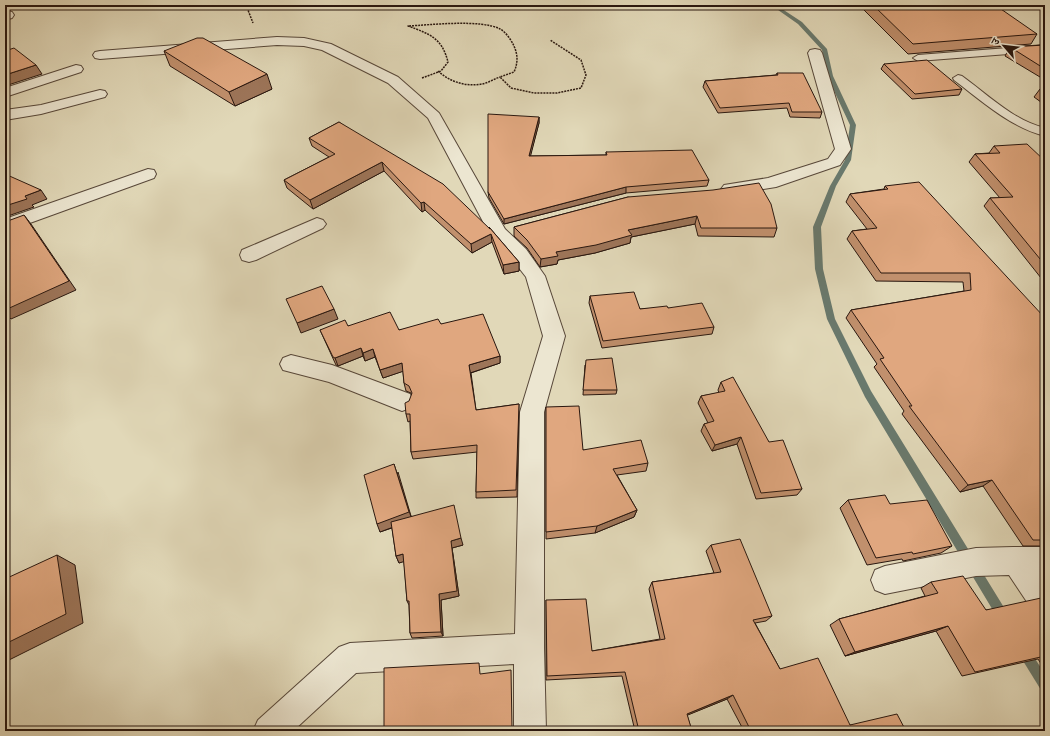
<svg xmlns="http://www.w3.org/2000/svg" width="1050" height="736" viewBox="0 0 1050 736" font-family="'Gentium Book Plus','Noto Serif Devanagari',serif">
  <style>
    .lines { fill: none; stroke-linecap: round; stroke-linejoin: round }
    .stream { fill: #69796d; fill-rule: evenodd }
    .service-casing { stroke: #574739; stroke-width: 2 }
    .minor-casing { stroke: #574739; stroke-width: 2 }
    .path { stroke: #29170f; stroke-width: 1.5; stroke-dasharray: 2 1; stroke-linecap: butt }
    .service { fill: #ece6d1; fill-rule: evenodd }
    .minor { fill: #ece6d1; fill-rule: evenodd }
    .wall { fill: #c1906d; stroke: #29170f }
    .shaded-wall { fill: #9d7559; stroke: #29170f }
    .building { fill: #e0a77f; stroke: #29170f }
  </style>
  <rect width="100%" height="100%" fill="#e1d8b8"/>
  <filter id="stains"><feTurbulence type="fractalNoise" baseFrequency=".005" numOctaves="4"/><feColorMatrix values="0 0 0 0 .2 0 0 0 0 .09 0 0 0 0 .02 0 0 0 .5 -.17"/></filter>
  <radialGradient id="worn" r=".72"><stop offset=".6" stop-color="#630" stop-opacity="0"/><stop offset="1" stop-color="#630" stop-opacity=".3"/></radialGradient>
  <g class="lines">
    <g class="stream">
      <polygon points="771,5 776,5 802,22 827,49 833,76 856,125 851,160 836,186 821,227 823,269 835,319 871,391 1008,614 1010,618 1008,622 1004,624 1000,622 865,397 827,319 815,269 813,227 830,186 845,160 850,125 827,76 822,50 798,24"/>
      <polygon points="1024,646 1028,648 1045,674 1045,692 1041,690 1020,656 1018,652 1020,648"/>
    </g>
    <g class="service-casing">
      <g id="service">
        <polygon points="1045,45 1045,51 918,61 913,58 918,55"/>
        <path d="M 958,75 L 962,76 C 987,94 1014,121 1045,128 L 1045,136 C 1010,127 983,102 954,80 L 953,78 Z"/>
      </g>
    </g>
    <g class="minor-casing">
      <g id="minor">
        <polygon points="8,11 12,12 14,15 12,18 5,20 5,12"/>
        <polygon points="277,37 304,38 331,44 398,77 439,113 505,229 526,249 545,276 565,336 544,412 544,648 546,731 514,731 514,664 356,673 293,731 253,731 258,720 339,647 350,643 515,634 520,412 543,336 526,277 512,259 489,233 428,118 388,83 322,50 304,46 277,45 100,59 95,58 93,55 95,52 100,51"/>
        <polygon points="815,49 820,50 822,53 851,149 840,165 776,187 730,194 724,193 721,189 724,185 768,178 828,159 835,149 808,53 810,50"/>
        <polygon points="76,65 81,66 83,69 81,72 5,97 5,88"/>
        <polygon points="100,90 105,91 107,94 105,97 41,114 5,120 5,110 41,105"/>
        <polygon points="148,169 154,170 156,174 154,178 5,232 5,219"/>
        <polygon points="317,218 323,220 326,224 323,228 256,260 249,262 242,260 240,255 242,250"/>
        <polygon points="291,355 332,365 410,394 413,401 410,408 402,411 329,382 283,370 280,364 283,358"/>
        <polygon points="1013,547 1045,547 1045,573 1041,574 1045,580 1045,618 1035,614 1009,575 976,576 885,594 875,590 871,580 875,570 885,566 976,548"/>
      </g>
    </g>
    <g class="path">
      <polyline points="246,5 253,23"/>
      <path d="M 438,71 C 450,82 466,87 482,84 C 488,83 494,79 500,77"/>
      <path d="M 422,78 L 441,71 L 448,62 C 442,38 430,34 408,26 C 430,25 481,19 500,29 C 506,32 511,40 514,46 C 518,55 518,63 514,72 L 500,77 L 511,88 L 534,93 L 557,93 L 581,88 L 586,75 L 581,60 L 550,40"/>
    </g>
    <use href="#service" class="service"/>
    <use href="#minor" class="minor"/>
  </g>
  <g class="wall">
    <polygon points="859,5 972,5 977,8 1037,34 1031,44 908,54"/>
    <polygon points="1045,45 1045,80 1005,56 1010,47"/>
    <polygon points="164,51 272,89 235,106 170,66"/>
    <polygon points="884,64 962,89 959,95 912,99 881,69"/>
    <polygon points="777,73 822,112 820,118 790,117 787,108 718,113 703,87 705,81 776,75"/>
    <polygon points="1045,88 1045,105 1034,97 1040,89"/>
    <polygon points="539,117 539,123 530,156 606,155 606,152 709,180 707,186 626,193 504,224 489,198 488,192"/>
    <polygon points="339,122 489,229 489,227 519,262 519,271 504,274 492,242 472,253 425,210 422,212 384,171 313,209 287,188 284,180 329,157 312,146 309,138"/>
    <polygon points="994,146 1045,161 1045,283 984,206 990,198 1000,198 969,162 975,154 989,153"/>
    <polygon points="885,186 1045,318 1045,545 1041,546 1023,546 983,486 960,492 902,414 904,411 874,367 877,364 846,318 851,310 964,291 963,282 876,281 847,239 852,231 867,229 846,202 850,194 884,189"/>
    <polygon points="628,197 777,228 774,237 698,236 695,224 631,237 630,243 595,253 558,260 557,264 540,267 527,248 514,236 514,227"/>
    <polygon points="590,296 640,309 668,308 714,327 712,334 602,348 589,303"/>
    <polygon points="441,324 500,356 500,363 471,373 476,410 519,404 517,497 476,498 476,492 477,452 413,459 411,452 410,421 408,422 406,414 412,395 411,393 406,391 404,383 403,371 383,378 375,357 365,361 363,356 338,366 336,365 320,330 348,326 399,330"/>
    <polygon points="585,365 617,390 616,394 583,395"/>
    <polygon points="721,382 769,442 802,489 797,495 756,499 737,444 712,451 701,431 704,424 708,423 698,403 701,396 719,393 718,390"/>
    <polygon points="546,407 583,450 648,463 646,471 617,475 637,510 634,517 595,533 546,539"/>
    <polygon points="398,472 411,516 463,545 452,548 459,596 441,600 443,636 412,638 410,633 409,605 407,601 404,561 399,563 396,556 392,528 380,532"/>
    <polygon points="848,500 952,546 941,553 903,561 902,559 867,565 840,508"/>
    <polygon points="711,545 772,616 766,621 755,623 780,669 850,725 906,731 744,731 727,699 687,715 692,731 635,731 622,676 546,680 546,600 592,651 660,639 649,589 652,582 714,573 706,551"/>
    <polygon points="931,582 986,610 1045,604 1045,670 1038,659 962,676 936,631 845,656 830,625 839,619 925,596 921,588"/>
  </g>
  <g class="shaded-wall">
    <polygon points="36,65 42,74 5,86 5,75"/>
    <polygon points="267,74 272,89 235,106 229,92"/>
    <polygon points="539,117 539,123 529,162 529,156"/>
    <polygon points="382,162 384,171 313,209 310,200"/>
    <polygon points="626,187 626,193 504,224 504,219"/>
    <polygon points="41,190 47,199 32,205 34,207 5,217 5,206 25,196"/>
    <polygon points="424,202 425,210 422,212 421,203"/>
    <polygon points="24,215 31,224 76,290 11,319 5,313 5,310"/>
    <polygon points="697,216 695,224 631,237 630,243 595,253 558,260 557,264 540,267 541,259 556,252 628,230"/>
    <polygon points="491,234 492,242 472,253 471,244"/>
    <polygon points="519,262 519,271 504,274 503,265"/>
    <polygon points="334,309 338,319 301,333 297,323"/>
    <polygon points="361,348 363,356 338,366 335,358"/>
    <polygon points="373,349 375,357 365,361 363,353"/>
    <polygon points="500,356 500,363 470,373 469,365"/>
    <polygon points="402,363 404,371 383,378 380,370"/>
    <polygon points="741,437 737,444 712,451 715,445"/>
    <polygon points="394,464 412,520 380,532 377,524"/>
    <polygon points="992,480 983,486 960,492 968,485"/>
    <polygon points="637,510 634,517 595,533 597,526"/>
    <polygon points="461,538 463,545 452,548 459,596 441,600 443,636 441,632 439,594 451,541"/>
    <polygon points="403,554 406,561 399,563 396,556"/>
    <polygon points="57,555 75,565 83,623 5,662 5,644"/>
    <polygon points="948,626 936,631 845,656 855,652"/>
    <polygon points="733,695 727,699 683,717 687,714"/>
  </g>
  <g class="building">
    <polygon points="873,5 972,5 977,8 998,7 1037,34 913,44"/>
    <polygon points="197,38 203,38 267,74 229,92 164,51"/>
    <polygon points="1045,45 1045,69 1010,47"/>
    <polygon points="14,48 36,65 5,75 5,51"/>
    <polygon points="927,60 962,89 915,94 884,64"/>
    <polygon points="777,73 803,73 822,112 792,112 789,103 720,108 705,81 778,75"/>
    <polygon points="1045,88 1045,92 1040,89"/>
    <polygon points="488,114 539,117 529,156 607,155 606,152 692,150 709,180 626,187 504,219 488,192"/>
    <polygon points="339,122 443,184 490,229 489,227 519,262 503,265 491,234 471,244 424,202 421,203 382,162 310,200 284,180 335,154 309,138"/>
    <polygon points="1027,144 1045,161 1045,265 990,198 1013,197 975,154 1000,153 994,146"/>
    <polygon points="5,174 41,190 25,196 27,199 5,206"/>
    <polygon points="919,182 1045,318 1045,540 1033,540 992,480 968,485 909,406 912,406 880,359 884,358 851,310 971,290 970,273 881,273 852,231 877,228 850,194 888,189 885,186"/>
    <polygon points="759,183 771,204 777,228 701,228 697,216 628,230 632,235 596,245 556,252 558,256 541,259 527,240 514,227 628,197 713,190"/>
    <polygon points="24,215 69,281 5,310 5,222"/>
    <polygon points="322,286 334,309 297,323 286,299"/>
    <polygon points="634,292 640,309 667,306 668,308 702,303 714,327 603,341 590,296"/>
    <polygon points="390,312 399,330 438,319 441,324 483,314 500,356 469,365 476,410 519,404 516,490 476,492 477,445 411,452 410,414 406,414 405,403 409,401 412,393 409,386 404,383 402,363 380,370 373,349 363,353 361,348 335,358 333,357 320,330 345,320 348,326"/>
    <polygon points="612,358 617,390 583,390 586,360"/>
    <polygon points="733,377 769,442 783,440 802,489 761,493 741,437 715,445 704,424 714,421 701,396 725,391 721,382"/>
    <polygon points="579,406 583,450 641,440 648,463 613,469 637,510 597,526 546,532 546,407"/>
    <polygon points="394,464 409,512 377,524 364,475"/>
    <polygon points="885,495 890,504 927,500 952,546 913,554 912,552 876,558 848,500"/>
    <polygon points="454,505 461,538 451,541 457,591 439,594 441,632 410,633 409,601 407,601 403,554 396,556 391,522"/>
    <polygon points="740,539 772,616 753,620 780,669 818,658 850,725 897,714 906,731 751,731 733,695 687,714 692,731 639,731 625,672 547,676 546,600 586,599 592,651 665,639 652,582 721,572 711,545"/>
    <polygon points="57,555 66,614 5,644 5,579"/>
    <polygon points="963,576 986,610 1041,598 1045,604 1045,656 975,672 948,626 855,652 839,619 938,593 931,582"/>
    <polygon points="479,663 480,674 511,670 512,728 515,730 515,731 384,731 384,668"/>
  </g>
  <rect width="1050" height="736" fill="none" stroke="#e1d8b8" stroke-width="20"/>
  <rect x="6" y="6" width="1038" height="724" fill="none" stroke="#29170f" stroke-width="2"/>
  <rect x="10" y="10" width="1030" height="716" fill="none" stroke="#29170f"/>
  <g transform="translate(1004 46) rotate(298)" stroke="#ece6d1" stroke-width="3" paint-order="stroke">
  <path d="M0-3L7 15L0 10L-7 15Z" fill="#29170f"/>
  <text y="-6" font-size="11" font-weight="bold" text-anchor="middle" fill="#29170f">उ</text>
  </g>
  <rect width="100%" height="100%" filter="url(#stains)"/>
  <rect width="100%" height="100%" fill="url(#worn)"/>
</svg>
